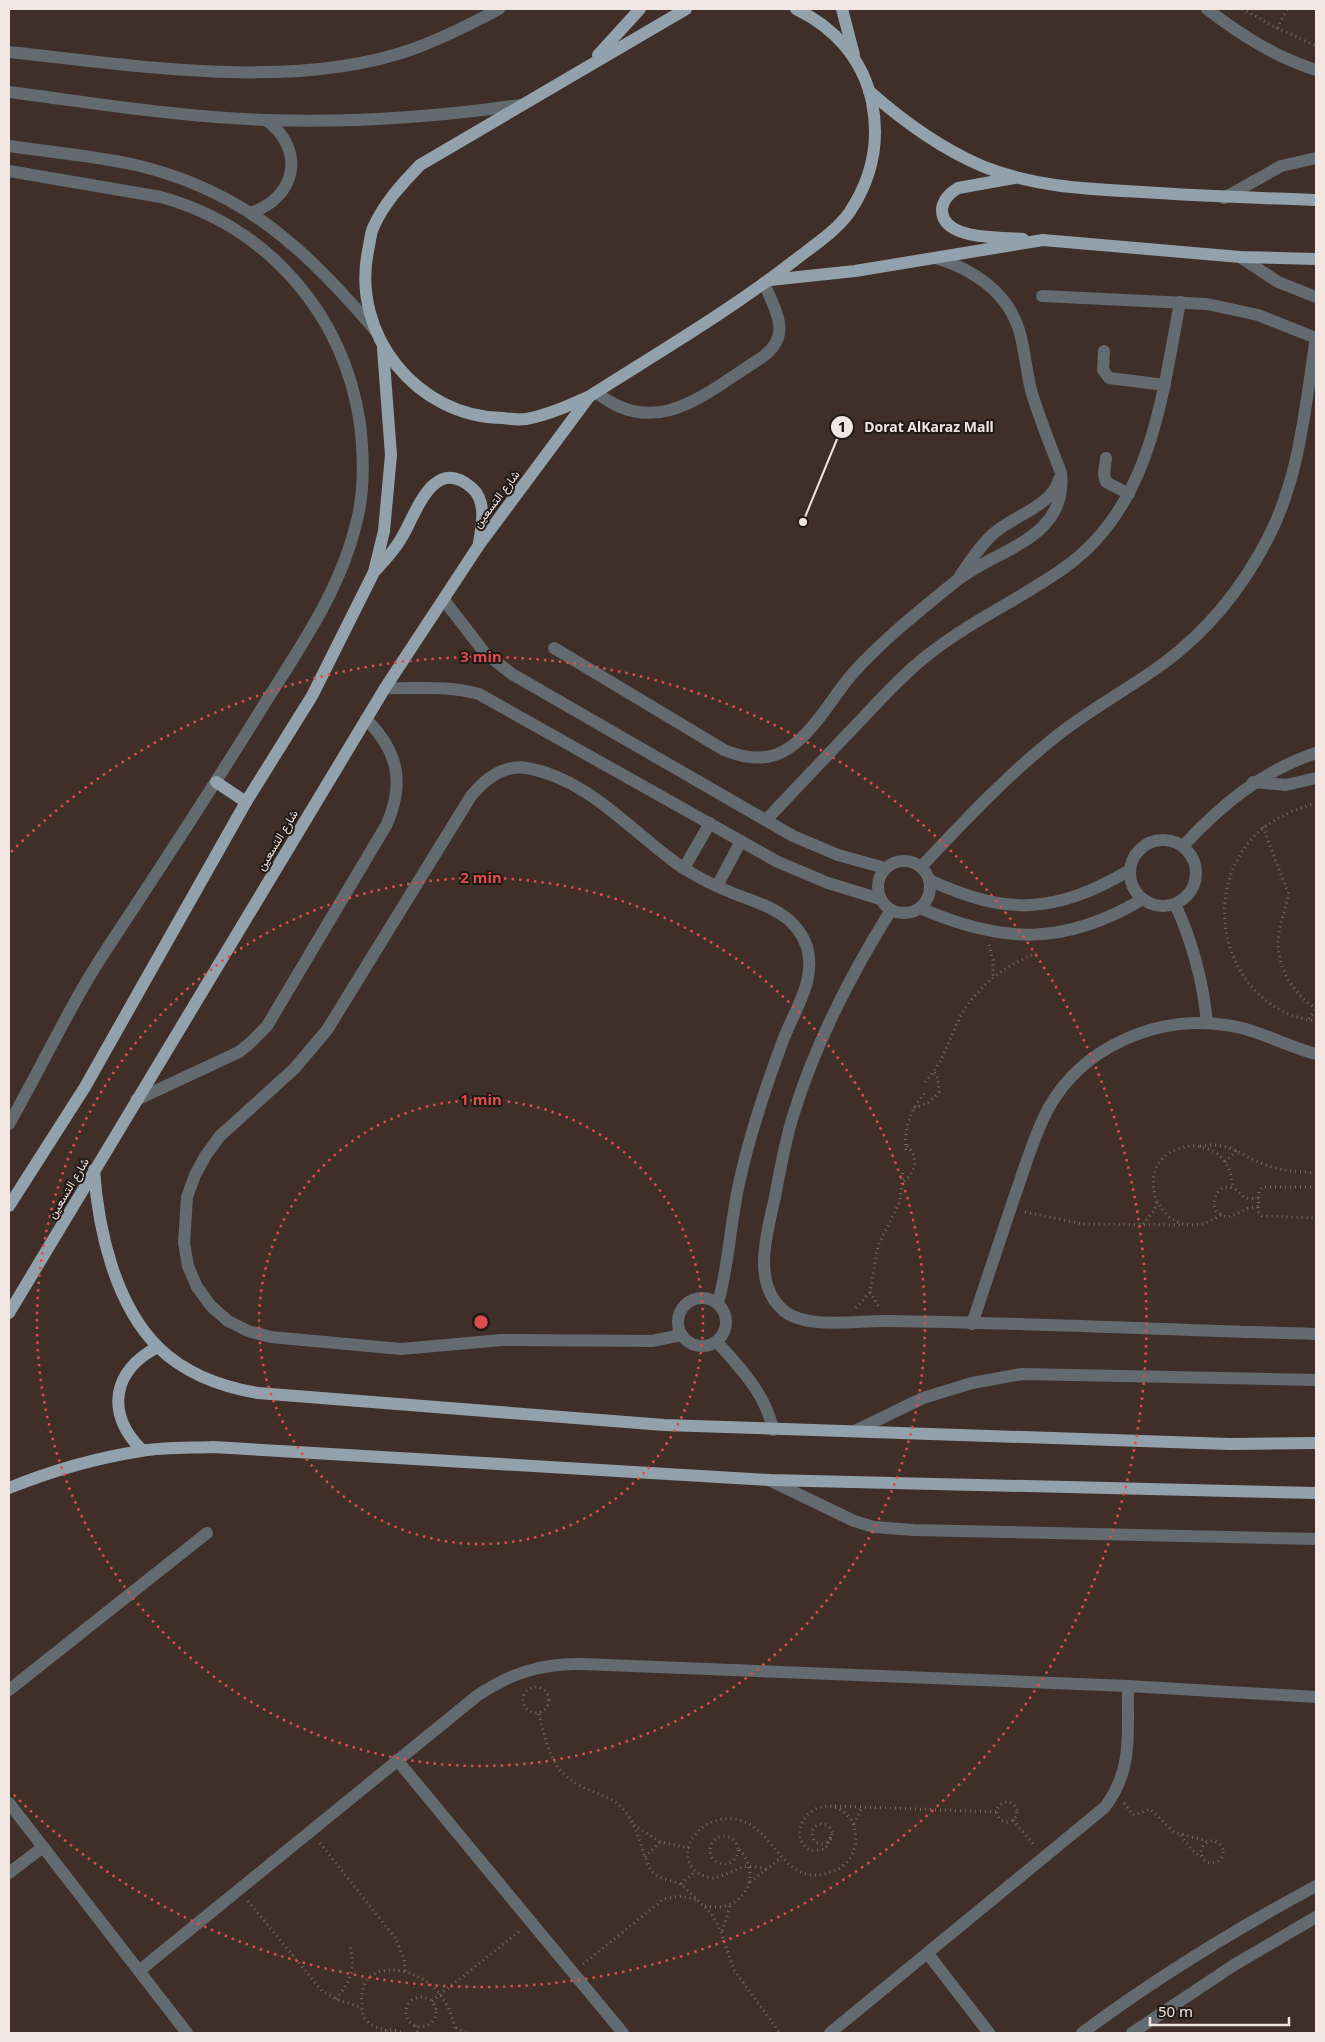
<svg xmlns="http://www.w3.org/2000/svg" width="1325" height="2042" viewBox="0 0 1325 2042" font-family="'Noto Sans',Vazirmatn,sans-serif">
  <style>
    .lines { fill: none; stroke-linecap: round; stroke-linejoin: round }
    .path { stroke: #7a6c66; stroke-width: 3; stroke-dasharray: 1 4; stroke-linecap: butt }
    .minor { stroke: #636a70; stroke-width: 12 }
    .major { stroke: #92a1ab; stroke-width: 12 }
    .ring { fill: none; stroke: #db4e4d; stroke-width: 2.5; stroke-dasharray: 2.5 5 }
    .labels { text-anchor: middle; dominant-baseline: central; stroke-width: 4; stroke-linejoin: round; paint-order: stroke }
    .street-label { font-size: 12px; fill: #f1e6e1; stroke: #201916 }
    .centre { fill: #db4e4d; stroke: #201916; stroke-width: 2.5 }
    .ring-label { font-size: 15px; text-anchor: middle; font-weight: bold; fill: #db4e4d; stroke: #201916; stroke-width: 4; stroke-linejoin: round; paint-order: stroke }
    .leader { fill: none; stroke: #f1e6e1; stroke-width: 2 }
    .callout-dot { fill: #f1e6e1; stroke: #201916; stroke-width: 2 }
    .mark-label { font-size: 15px; text-anchor: middle; font-weight: bold; fill: #111 }
    .callout-label { font-size: 14px; text-anchor: middle; font-weight: bold; fill: #f1e6e1; stroke: #201916; stroke-width: 4; stroke-linejoin: round; paint-order: stroke }
  </style>
  <rect width="100%" height="100%" fill="#3f2f28"/>
  <g class="lines">
    <g class="path">
      <polyline points="1242,9 1277,28 1316,46"/>
      <polyline points="1277,28 1287,9"/>
      <path d="M 1316,803 C 1290,811 1266,821 1249,842 C 1197,906 1232,1011 1316,1021"/>
      <path d="M 1263,827 L 1288,893 C 1287,907 1281,918 1279,932 C 1274,964 1291,991 1316,1009"/>
      <polyline points="989,945 993,960 993,976"/>
      <polyline points="1309,1019 1316,1010"/>
      <path d="M 925,1082 C 941,1065 946,1049 955,1028 C 970,992 1000,968 1036,953"/>
      <polyline points="914,1108 928,1103 939,1092 938,1078 934,1072"/>
      <path d="M 1200,1146 C 1230,1141 1241,1156 1266,1165 C 1283,1172 1299,1171 1316,1173"/>
      <path d="M 906,1150 C 904,1128 910,1110 925,1093"/>
      <polyline points="1225,1162 1237,1150"/>
      <path d="M 904,1181 C 917,1171 919,1155 905,1144"/>
      <polyline points="1316,1187 1262,1187 1259,1191 1258,1211 1262,1216 1316,1218"/>
      <path d="M 1258,1207 C 1242,1207 1239,1216 1226,1217 L 1216,1211 C 1211,1199 1218,1183 1233,1188 C 1238,1190 1241,1196 1246,1198 C 1250,1199 1255,1198 1259,1198"/>
      <polyline points="1025,1212 1082,1224 1180,1225"/>
      <path d="M 1221,1215 C 1163,1254 1126,1167 1178,1149 C 1188,1145 1198,1145 1208,1149 C 1225,1155 1232,1171 1233,1188"/>
      <polyline points="1143,1224 1154,1211 1157,1202"/>
      <polyline points="870,1292 879,1307"/>
      <polyline points="856,1308 870,1292 878,1246 900,1201 903,1169"/>
      <circle cx="536" cy="1700" r="13"/>
      <path d="M 539,1714 C 546,1742 551,1771 579,1785 C 593,1793 608,1795 620,1806 C 639,1824 640,1851 652,1872 L 659,1877 L 681,1884 L 712,1914 L 721,1932 L 734,1970 L 780,2033"/>
      <circle cx="1007" cy="1812" r="10"/>
      <polyline points="1124,1803 1133,1815 1150,1809 1174,1832 1207,1841"/>
      <polyline points="835,1806 997,1812"/>
      <polyline points="1013,1820 1035,1846"/>
      <polyline points="854,1824 862,1807"/>
      <circle cx="822" cy="1834" r="10"/>
      <polyline points="634,1825 660,1842 689,1848"/>
      <polyline points="1181,1835 1192,1850 1201,1857"/>
      <circle cx="724" cy="1850" r="14"/>
      <circle cx="1212" cy="1852" r="11"/>
      <polyline points="320,1843 396,1939 404,1960 405,1972"/>
      <polyline points="645,1857 660,1842"/>
      <path d="M 766,1869 C 759,1867 751,1866 744,1867 C 730,1869 718,1883 704,1876 C 668,1860 697,1814 734,1819 C 776,1824 781,1892 834,1871 C 843,1868 851,1859 854,1850 C 857,1840 856,1829 851,1820 C 826,1783 777,1830 811,1851 L 825,1849 L 831,1837"/>
      <polyline points="750,1882 781,1858"/>
      <polyline points="681,1884 696,1871"/>
      <polyline points="248,1901 322,1991 336,1999 362,2008"/>
      <path d="M 705,1906 C 743,1914 765,1876 738,1848"/>
      <polyline points="722,1931 731,1904"/>
      <polyline points="583,1964 664,1899 681,1896 698,1900"/>
      <circle cx="421" cy="2012" r="15"/>
      <path d="M 336,1999 C 350,1982 356,1969 350,1947"/>
      <polyline points="432,2001 521,1930"/>
      <polyline points="416,2026 418,2033"/>
      <polyline points="456,2028 466,2033"/>
      <path d="M 381,2033 C 388,2027 395,2030 404,2033"/>
      <path d="M 391,2033 C 383,2028 373,2028 367,2021 C 362,2016 362,2010 362,2003 C 358,1959 409,1965 432,1986 C 446,1998 453,2015 456,2033"/>
    </g>
    <g class="minor">
      <path d="M 1207,9 C 1241,35 1275,57 1316,70"/>
      <path d="M 9,52 C 133,65 293,92 413,49 C 443,38 471,24 499,9"/>
      <path d="M 9,92 C 94,103 180,117 266,120 C 351,123 436,117 520,105"/>
      <path d="M 9,146 C 51,152 95,156 136,165 C 245,191 305,249 375,330"/>
      <path d="M 9,171 L 161,197 C 268,227 344,314 360,424 C 364,457 365,491 356,524 C 340,590 301,646 265,703 C 223,771 179,839 135,906 C 117,934 97,962 81,991 C 56,1035 34,1080 9,1124"/>
      <polyline points="1224,198 1281,166 1316,158"/>
      <path d="M 250,213 C 297,198 306,149 266,120"/>
      <polyline points="1240,257 1278,282 1316,297"/>
      <polyline points="1042,296 1207,304 1258,315 1316,338"/>
      <polyline points="1104,351 1103,370 1109,378 1165,385"/>
      <path d="M 596,392 C 657,442 708,391 761,358 C 793,336 776,312 764,283"/>
      <polyline points="1106,458 1104,474 1106,482 1129,494"/>
      <path d="M 960,576 C 970,561 980,546 993,534 C 1012,516 1053,506 1059,479"/>
      <polyline points="444,600 484,652 512,674 793,836 838,855 885,868"/>
      <path d="M 554,648 L 724,750 C 746,759 769,762 789,748 C 814,732 833,696 853,673 C 884,639 919,611 955,582 C 995,549 1068,540 1061,473 C 1051,446 1039,418 1031,390 C 1026,370 1025,350 1019,330 C 1007,291 972,269 936,258"/>
      <path d="M 385,688 C 417,689 447,685 479,694 L 778,862 L 828,883 L 880,899"/>
      <polyline points="1253,782 1286,785 1316,778"/>
      <path d="M 766,820 C 796,788 827,756 857,724 C 879,701 900,677 924,658 C 968,622 1019,600 1064,568 C 1151,507 1162,397 1180,302"/>
      <circle cx="1163" cy="873" r="33"/>
      <path d="M 1183,846 C 1221,805 1262,771 1316,753"/>
      <circle cx="904" cy="887" r="26"/>
      <path d="M 921,867 C 966,819 1011,771 1063,731 C 1095,707 1131,687 1164,663 C 1207,631 1242,588 1267,540 C 1300,478 1305,406 1316,338"/>
      <polyline points="684,868 710,823"/>
      <path d="M 929,880 C 1008,916 1055,914 1130,870"/>
      <polyline points="717,886 741,841"/>
      <path d="M 1175,904 C 1193,943 1203,981 1207,1023"/>
      <path d="M 920,908 C 1003,944 1064,946 1143,899"/>
      <path d="M 891,910 C 851,974 815,1044 793,1116 C 785,1142 780,1170 775,1197 C 767,1233 751,1283 784,1311 C 808,1330 859,1320 889,1321 C 1031,1323 1174,1330 1316,1334"/>
      <path d="M 136,1100 L 239,1052 L 250,1043 L 267,1026 L 387,824 C 405,782 398,751 366,719"/>
      <circle cx="702" cy="1322" r="24"/>
      <path d="M 972,1324 C 986,1283 999,1242 1013,1201 C 1024,1171 1033,1137 1048,1109 C 1083,1046 1157,1015 1226,1025 C 1257,1029 1286,1046 1316,1054"/>
      <path d="M 681,1335 L 652,1341 L 502,1340 L 401,1349 L 271,1337 L 248,1331 L 228,1321 L 211,1306 L 197,1287 L 188,1266 L 184,1243 L 187,1197 L 195,1175 L 206,1155 L 220,1136 L 294,1069 L 327,1030 L 471,796 C 485,779 503,764 527,768 C 590,779 633,834 683,868 C 699,878 717,887 735,894 C 765,905 796,914 807,947 C 817,981 793,1012 782,1043 C 765,1089 749,1136 739,1184 C 730,1224 729,1264 718,1303"/>
      <path d="M 717,1342 C 740,1368 766,1394 773,1430"/>
      <polyline points="855,1431 923,1398 972,1383 1022,1374 1316,1380"/>
      <polyline points="769,1480 854,1521 874,1527 914,1530 1316,1539"/>
      <polyline points="9,1690 207,1533"/>
      <polyline points="397,1760 623,2033"/>
      <polyline points="9,1803 187,2033"/>
      <polyline points="9,1873 43,1847"/>
      <polyline points="928,1954 989,2033"/>
      <path d="M 139,1971 L 478,1695 C 511,1673 543,1663 582,1664 L 1128,1686 L 1316,1697"/>
      <path d="M 830,2033 L 1105,1807 C 1134,1768 1127,1732 1128,1686"/>
      <path d="M 1082,2033 C 1156,1978 1234,1930 1316,1886"/>
      <polyline points="1132,2033 1234,1965 1316,1917"/>
    </g>
    <g class="major">
      <path d="M 686,9 L 420,165 C 401,185 384,203 373,228 C 370,235 370,243 368,251 C 351,335 417,417 503,418 C 510,419 519,420 526,419 C 548,415 570,405 590,396 C 659,352 731,310 795,260 C 813,246 835,232 849,213 C 872,179 880,142 872,102 C 863,59 834,27 796,9"/>
      <polyline points="842,9 854,55"/>
      <polyline points="598,55 640,9"/>
      <path d="M 869,91 C 904,122 940,148 982,166 C 1033,187 1088,189 1142,192 C 1200,196 1258,198 1316,200"/>
      <path d="M 1014,178 L 958,188 C 950,193 943,199 942,209 C 941,241 1002,237 1023,239"/>
      <polyline points="770,280 855,271 1043,240 1240,257 1316,259"/>
      <path d="M 376,570 C 385,560 395,550 402,537 C 416,514 433,454 472,488 C 487,501 482,526 479,543"/>
      <polyline points="216,782 246,802"/>
      <path d="M 94,1170 C 98,1229 115,1305 159,1348 C 186,1374 222,1387 258,1393 L 664,1425 L 1230,1444 L 1316,1443"/>
      <polyline points="9,1206 85,1087 246,802 312,696 374,572 384,531 391,455 383,349"/>
      <polyline points="9,1313 385,688 479,545 589,397"/>
      <path d="M 142,1450 C 105,1414 112,1370 158,1347"/>
      <path d="M 9,1488 C 51,1471 96,1458 141,1451 C 164,1447 189,1448 213,1447 L 769,1480 L 1316,1493"/>
    </g>
  </g>
  <g class="ring">
    <circle cx="481" cy="1322" r="222"/>
    <circle cx="481" cy="1322" r="444"/>
    <path d="M11 852A665 665 0 1 1 11 1792"/>
  </g>
  <g class="labels">
    <g class="street-label">
      <text transform="translate(496 499) rotate(-53)">شارع التسعين</text>
      <text transform="translate(277 840) rotate(-59)">شارع التسعين</text>
      <text transform="translate(68 1188) rotate(-59)">شارع التسعين</text>
    </g>
  </g>
  <circle cx="481" cy="1322" r="8" class="centre"/>
  <g class="ring-label">
    <text x="481" y="662">3 min</text>
    <text x="481" y="883">2 min</text>
    <text x="481" y="1105">1 min</text>
  </g>
  <path class="leader" d="M803 522L842 427"/>
  <g class="callout-dot">
    <circle cx="803" cy="522" r="5"/>
    <circle cx="842" cy="427" r="12"/>
  </g>
  <g class="mark-label">
    <text x="842" y="432">1</text>
  </g>
  <g class="callout-label">
    <text x="929" y="432">Dorat AlKaraz Mall</text>
  </g>
  <rect width="1325" height="2042" fill="none" stroke="#f1e6e1" stroke-width="20"/>
  <path d="M1150 2017v8h139v-8" fill="none" stroke="#f1e6e1" stroke-width="2.5"/>
  <text x="1158" y="2017" font-size="15" fill="#f1e6e1" stroke="#201916" stroke-width="4" paint-order="stroke">50 m</text>
</svg>
